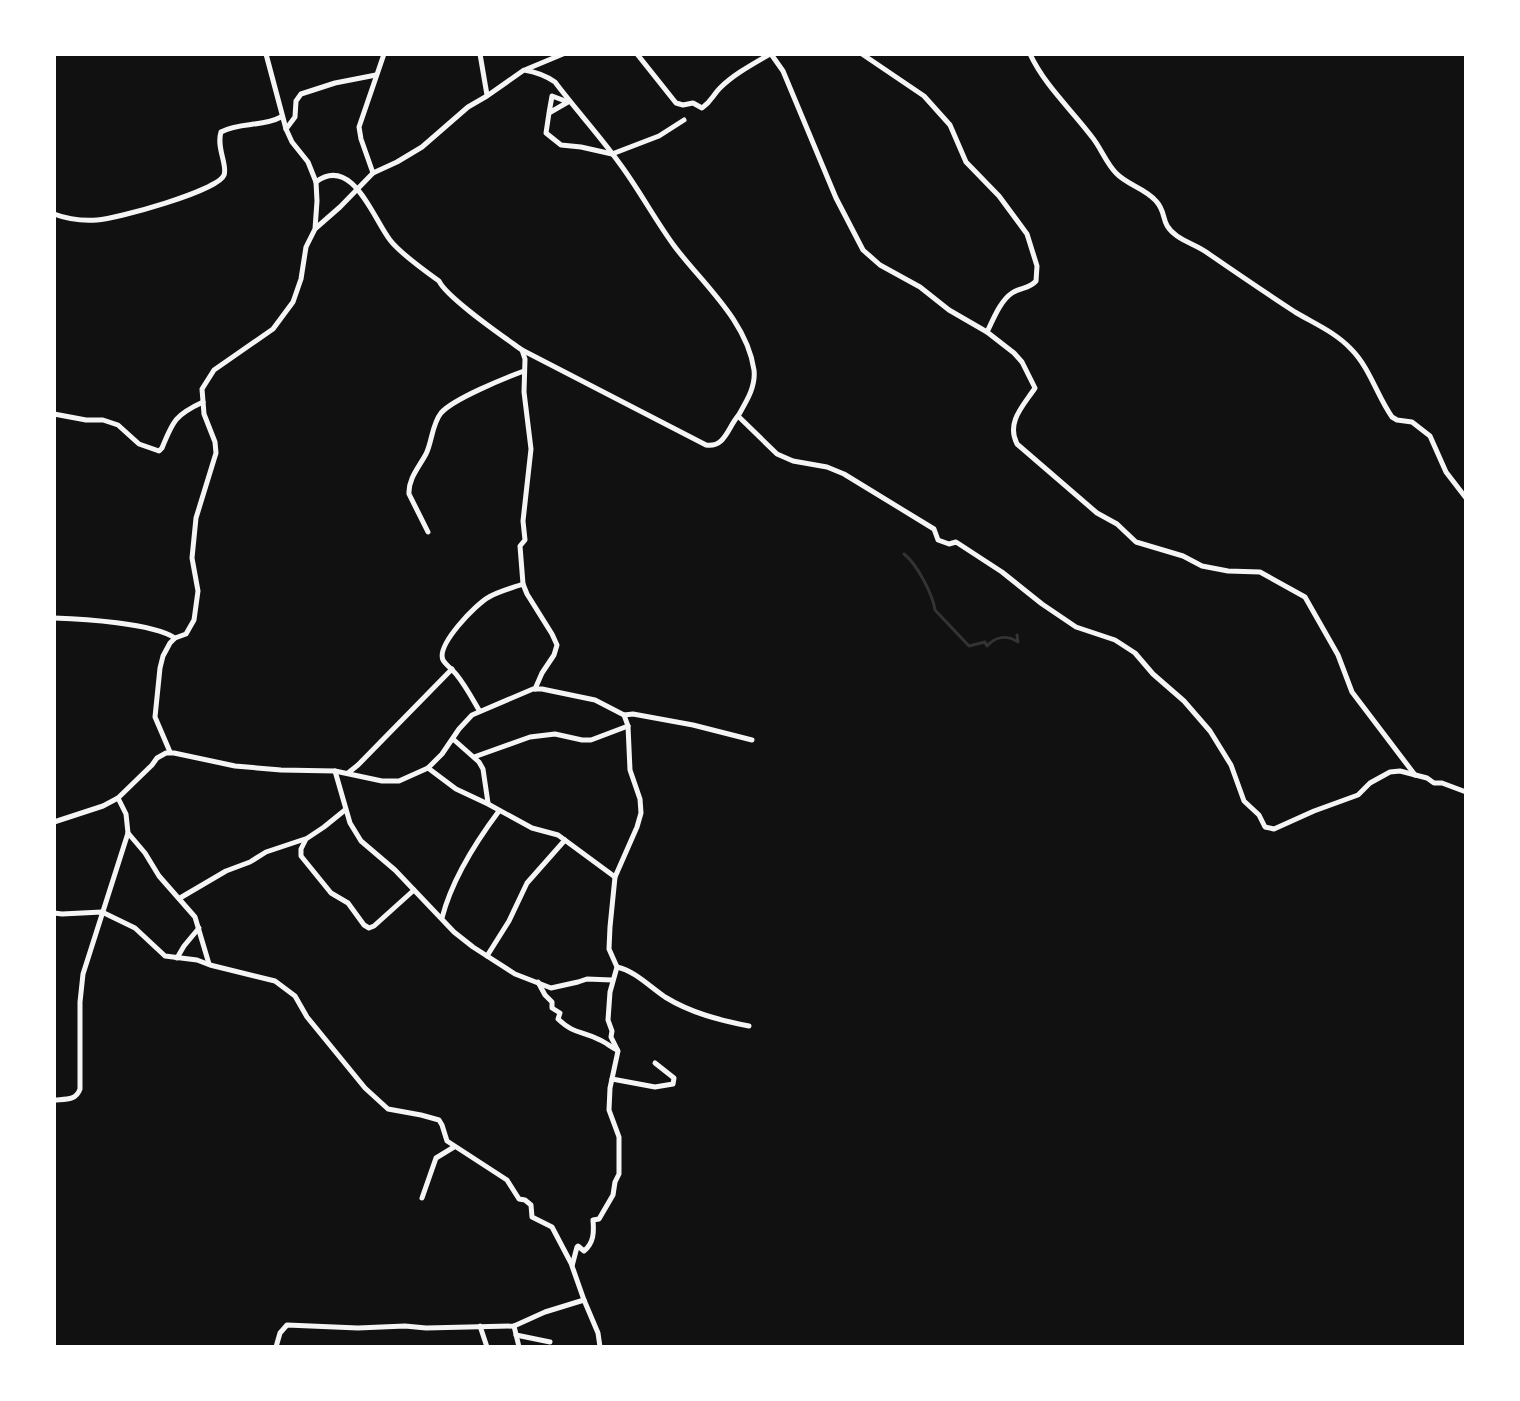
<svg xmlns="http://www.w3.org/2000/svg" width="1520" height="1401" viewBox="0 0 1520 1401" font-family="Raleway,sans-serif">
  <style>
    .lines { fill: none; stroke-linecap: round; stroke-linejoin: round }
    .stream { stroke: #333; stroke-width: 3 }
    .minor { stroke: #f5f5f5; stroke-width: 5 }
  </style>
  <rect width="100%" height="100%" fill="#111"/>
  <g class="lines">
    <path class="stream" d="M 904,554 C 917,564 933,595 935,610 L 969,646 L 985,642 L 987,646 C 996,636 1007,635 1018,642 L 1017,635"/>
    <g class="minor">
      <polyline points="480,54 487,95"/>
      <path d="M 637,54 L 676,103 L 683,105 L 693,103 L 702,108 C 712,101 712,96 720,88 C 734,74 753,64 770,54"/>
      <path d="M 771,54 L 783,71 L 836,198 L 863,250 L 880,265 L 920,287 L 949,310 L 987,332 L 1014,353 L 1022,362 L 1035,388 C 1023,406 1006,422 1017,444 L 1097,513 L 1117,524 L 1136,542 L 1183,556 L 1202,566 L 1228,571 L 1260,572 L 1305,597 L 1338,655 L 1352,692 L 1415,775"/>
      <path d="M 862,54 L 924,96 L 950,125 L 966,162 L 999,196 L 1027,234 L 1037,266 L 1036,281 C 1029,289 1021,287 1012,293 C 1000,301 993,320 987,332"/>
      <path d="M 1030,54 C 1045,86 1071,109 1092,137 C 1101,148 1106,163 1116,173 C 1127,185 1145,188 1156,201 C 1168,214 1159,223 1177,236 C 1187,243 1199,246 1209,254 C 1238,274 1266,293 1295,312 C 1315,324 1335,332 1351,349 C 1370,368 1377,396 1392,417 L 1397,420 L 1412,422 L 1430,436 L 1446,472 L 1466,498"/>
      <polyline points="527,69 563,54"/>
      <polyline points="549,113 552,96 568,102 549,113 546,133 561,145 581,147 612,154 659,136 684,120"/>
      <polyline points="286,129 295,117 296,101 301,94 335,83 376,75"/>
      <polyline points="373,173 361,139 359,127 384,54"/>
      <path d="M 316,182 C 352,155 373,218 390,240 C 399,252 425,271 439,281 C 447,298 504,337 522,350 L 525,359 L 524,392 L 531,449 L 523,521 L 525,540 L 520,546 L 523,584 L 527,594 L 552,634 L 557,645 L 554,655 L 542,673 L 535,689"/>
      <path d="M 54,214 C 67,219 82,221 97,220 C 116,219 218,191 224,175 C 228,165 216,148 221,132 C 239,122 263,127 281,117"/>
      <path d="M 316,228 L 340,207 L 373,173 L 397,162 L 422,147 L 468,107 L 487,96 L 524,70 C 536,72 545,75 555,82 C 576,110 600,136 620,164 C 640,191 655,220 675,247 C 703,284 747,321 754,370 C 756,387 746,402 738,416"/>
      <path d="M 522,350 L 706,445 C 725,448 728,427 738,416 L 777,454 L 793,461 L 827,467 L 844,474 L 934,529 L 938,540 L 949,544 L 956,542 L 1002,572 L 1042,604 L 1076,627 L 1115,640 L 1135,653 L 1153,674 L 1184,701 L 1210,731 L 1231,765 L 1244,801 L 1259,815 L 1265,827 L 1274,829 L 1314,811 L 1358,795 L 1370,783 L 1390,772 L 1400,771 L 1427,778 L 1434,783 L 1442,783 L 1466,792"/>
      <path d="M 54,414 L 86,420 L 103,420 L 118,425 L 139,444 L 159,451 L 162,448 C 173,421 175,415 203,402"/>
      <path d="M 428,532 L 409,494 C 408,479 419,467 426,454 C 432,442 432,424 441,413 C 453,399 505,378 524,371"/>
      <path d="M 54,618 C 83,619 152,623 175,638"/>
      <path d="M 479,710 C 472,698 465,685 456,674 C 452,669 446,665 443,660 C 436,645 476,604 489,597 C 499,591 512,588 523,584"/>
      <polyline points="624,715 633,714 693,725 752,740"/>
      <polyline points="453,739 479,762 483,769 488,803"/>
      <polyline points="170,752 155,717 160,668 163,656 170,643 175,638 186,634 194,620 198,591 192,558 196,518 216,453 215,442 204,414 202,389 214,370 273,329 293,302 301,279 306,247 315,229 317,201 316,182 308,162 292,142 286,129 266,54"/>
      <polyline points="474,757 530,737 555,734 582,740 591,740 628,726"/>
      <polyline points="428,768 456,789 488,804 532,828 558,835 615,877"/>
      <polyline points="335,771 350,823 361,841 395,870 454,932 473,947 515,974 551,988 578,982 587,979 612,980"/>
      <polyline points="348,773 358,765 452,669"/>
      <polyline points="345,810 324,827 306,839 301,849 301,856 331,893 348,903 364,925 369,928 374,926 414,890"/>
      <path d="M 54,822 L 103,806 L 118,798 L 152,765 L 157,758 L 166,753 L 174,753 L 235,766 L 281,770 L 335,771 L 382,781 L 399,781 L 428,768 L 442,754 L 459,729 L 472,715 L 533,689 L 542,689 L 595,700 L 624,715 L 628,726 L 630,770 L 640,799 L 641,813 L 637,827 L 615,877 L 610,927 L 609,949 L 617,967 L 610,992 L 608,1020 L 612,1031 L 611,1037 L 618,1051 L 610,1088 L 609,1110 L 619,1137 L 619,1174 L 615,1182 L 613,1195 L 599,1219 L 593,1220 C 594,1232 594,1243 584,1251 L 578,1246 L 577,1247 L 572,1266 L 584,1300 L 598,1333 L 600,1347"/>
      <polyline points="128,833 145,853 159,876 195,917 209,964"/>
      <polyline points="180,898 226,871 250,862 266,852 305,839"/>
      <polyline points="54,913 62,914 102,912 135,928 165,956 197,960 210,965 275,981 295,996 307,1017 365,1088 388,1109 421,1115 439,1120 442,1125 447,1141 507,1180 519,1199 525,1200 531,1205 532,1217 552,1227 572,1265"/>
      <path d="M 442,918 C 452,879 475,843 499,811"/>
      <polyline points="487,956 509,921 527,883 565,840"/>
      <polyline points="177,958 184,946 199,928"/>
      <path d="M 617,967 C 635,971 650,987 665,997 C 691,1013 719,1020 749,1026"/>
      <path d="M 538,982 L 545,995 L 552,1002 L 552,1008 L 560,1013 L 558,1019 C 575,1035 581,1030 600,1040 C 605,1042 611,1047 617,1050"/>
      <polyline points="612,1079 655,1087 673,1084 674,1078 655,1063"/>
      <path d="M 54,1100 C 65,1099 76,1101 80,1089 L 80,1002 L 83,974 L 128,833 L 126,814 L 118,798"/>
      <polyline points="422,1198 436,1158 454,1147"/>
      <polyline points="480,1326 487,1347"/>
      <polyline points="514,1326 519,1347"/>
      <polyline points="516,1335 550,1342"/>
      <polyline points="276,1347 280,1333 287,1325 358,1328 405,1326 426,1328 514,1326 545,1312 584,1300"/>
    </g>
  </g>
  <rect width="1520" height="1401" fill="none" stroke="#ffffff" stroke-width="112"/>
</svg>
